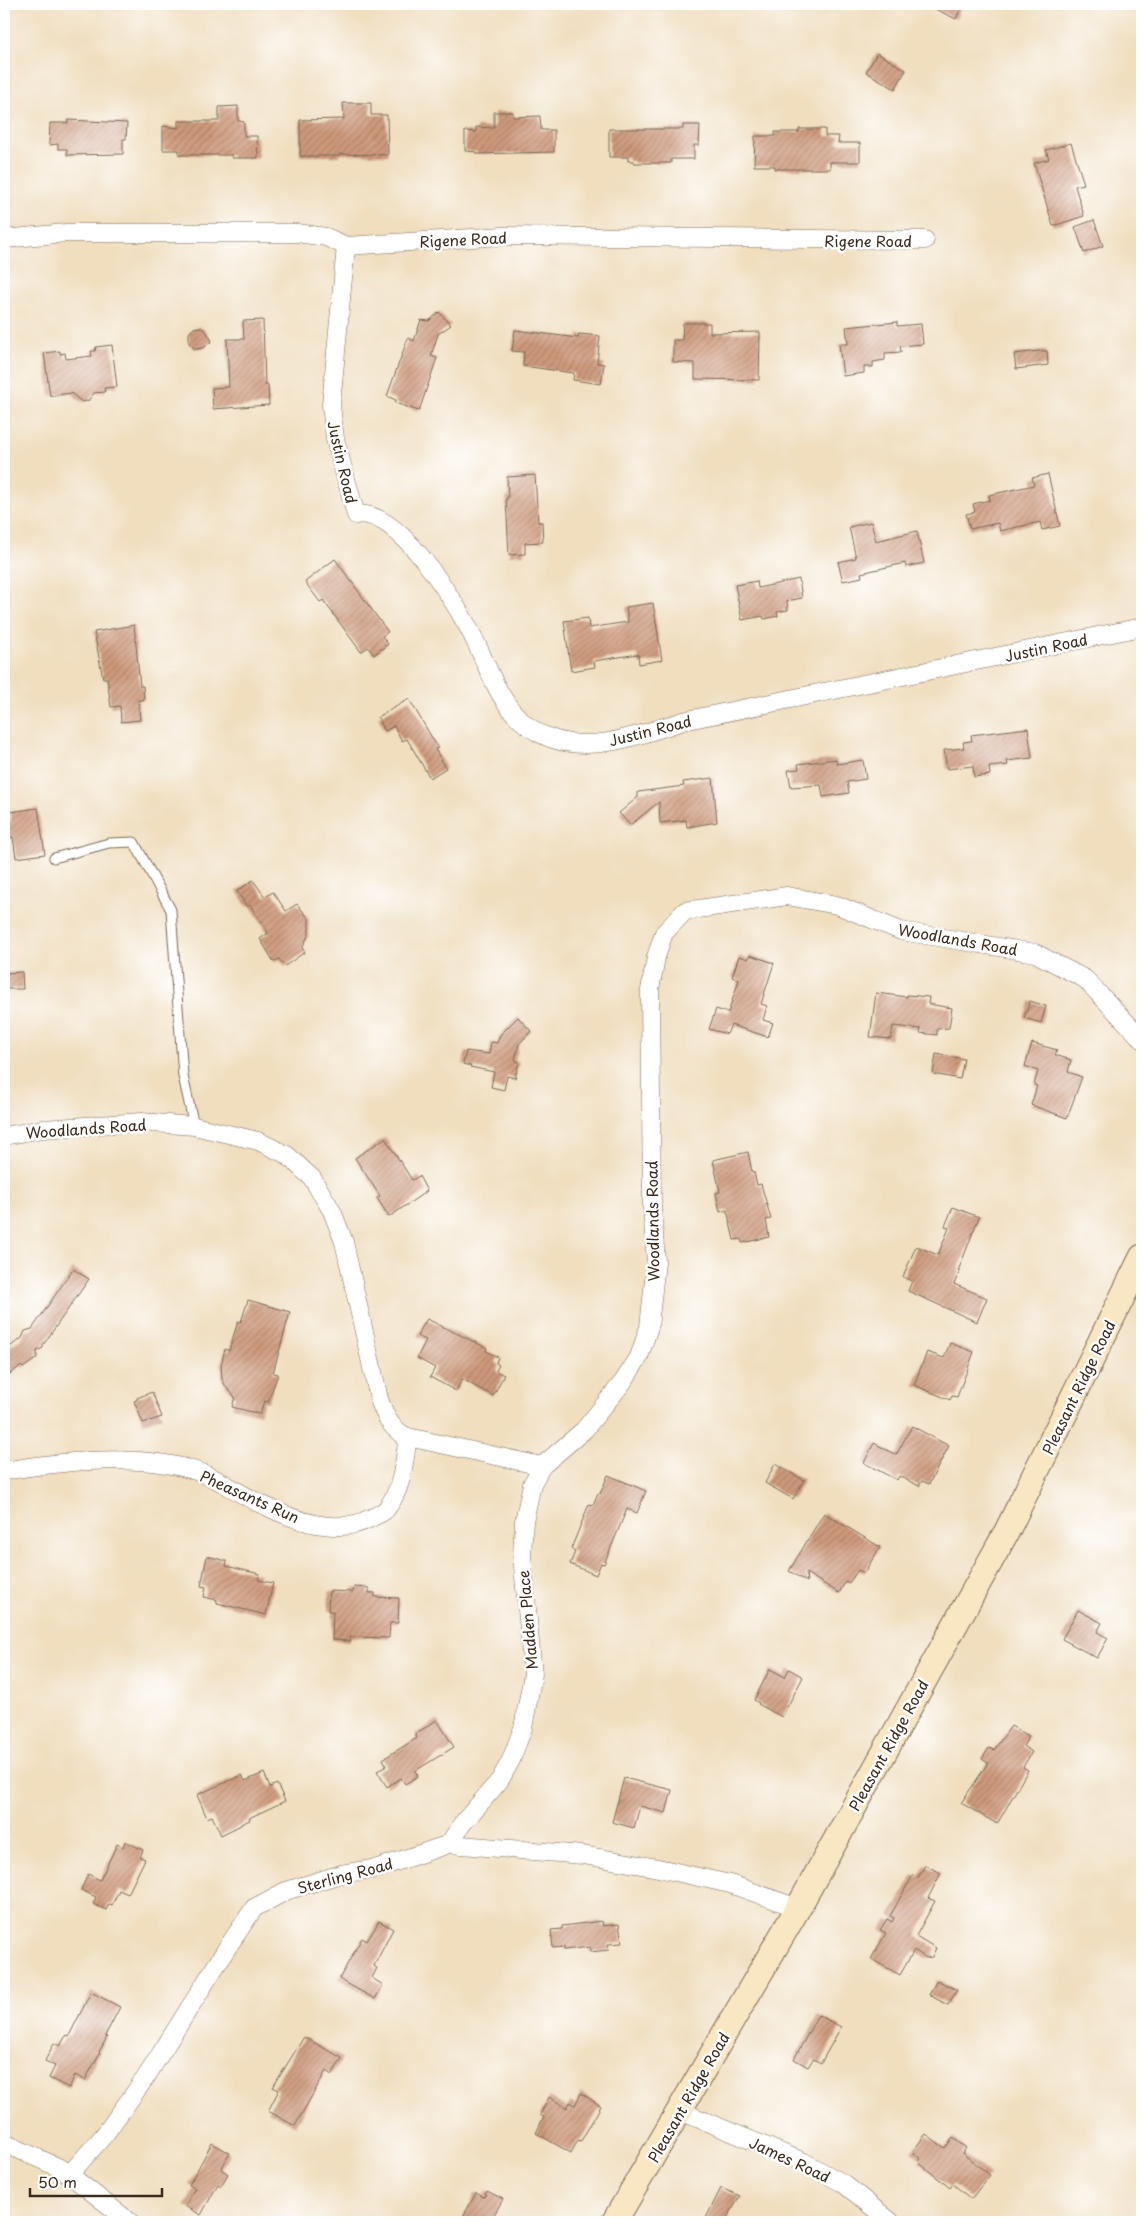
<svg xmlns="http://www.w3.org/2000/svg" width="1146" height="2226" viewBox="0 0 1146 2226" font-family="'Playpen Sans',sans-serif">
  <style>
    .building { fill: url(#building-hatch) }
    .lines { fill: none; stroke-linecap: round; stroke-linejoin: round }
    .lane-casing { stroke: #7a6956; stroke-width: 11 }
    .street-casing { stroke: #7a6956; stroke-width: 19 }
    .secondary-casing { stroke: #7a6956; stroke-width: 27 }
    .lane { stroke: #fff; stroke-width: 9 }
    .street { stroke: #fff; stroke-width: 18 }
    .secondary { stroke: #f9e7c3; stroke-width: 25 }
    .labels { text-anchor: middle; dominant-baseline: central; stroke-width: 5; stroke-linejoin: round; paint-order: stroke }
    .street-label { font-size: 15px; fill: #3b2a1e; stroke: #fff }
  </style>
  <defs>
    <pattern id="building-hatch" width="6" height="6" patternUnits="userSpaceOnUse" patternTransform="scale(1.25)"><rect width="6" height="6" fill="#cf9a7c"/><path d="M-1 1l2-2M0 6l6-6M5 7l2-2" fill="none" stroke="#a97e65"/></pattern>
  </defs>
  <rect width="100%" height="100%" fill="#fff"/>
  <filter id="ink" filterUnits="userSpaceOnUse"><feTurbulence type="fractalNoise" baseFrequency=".02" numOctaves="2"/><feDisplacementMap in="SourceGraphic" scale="10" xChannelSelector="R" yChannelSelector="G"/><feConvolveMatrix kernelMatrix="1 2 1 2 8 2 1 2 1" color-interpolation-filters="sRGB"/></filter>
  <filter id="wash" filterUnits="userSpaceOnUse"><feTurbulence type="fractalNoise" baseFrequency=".0096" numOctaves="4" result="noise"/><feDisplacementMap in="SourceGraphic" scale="20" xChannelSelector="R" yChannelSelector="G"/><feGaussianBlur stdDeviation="1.12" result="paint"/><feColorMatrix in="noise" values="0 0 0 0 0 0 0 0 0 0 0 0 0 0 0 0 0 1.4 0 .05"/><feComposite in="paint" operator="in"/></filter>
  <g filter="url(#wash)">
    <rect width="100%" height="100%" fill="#f0debf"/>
    <g id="blocks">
      <g class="building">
        <polygon points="925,4 963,4 956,19"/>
        <polygon points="877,53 906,70 895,89 866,72"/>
        <polygon points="343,103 371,103 371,115 387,115 388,155 339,154 339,156 300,156 300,120 344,119"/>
        <polygon points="238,106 238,121 244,122 244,136 257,136 258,158 232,158 232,155 179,155 179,150 163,150 163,126 178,128 178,121 219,121 219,107"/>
        <polygon points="494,112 513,112 513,117 540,116 541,130 554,130 554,152 477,154 477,152 465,151 465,131 476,132 476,127 494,128"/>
        <polygon points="68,120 127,123 126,139 123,139 123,154 67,155 67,149 58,149 58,144 49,145 50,123 68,123"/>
        <polygon points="683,125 700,125 699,145 694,145 694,159 671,159 671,163 634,163 634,161 628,161 628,157 609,157 609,129 683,129"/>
        <polygon points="799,129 825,129 825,136 839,136 838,143 860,143 860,162 830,162 830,169 775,169 775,166 754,166 755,136 775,136 775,132 799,132"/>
        <polygon points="1071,143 1084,184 1075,186 1084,216 1053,226 1034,163 1049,159 1046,150"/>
        <polygon points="1094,220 1103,246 1084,253 1075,227"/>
        <polygon points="439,312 451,325 438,334 431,356 437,358 419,411 395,403 396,400 387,396 408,338 414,341 421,320 429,321"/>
        <polygon points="263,320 265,385 268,385 269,405 213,409 212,388 229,387 227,339 244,339 243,321"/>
        <polygon points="897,322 897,326 921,324 923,344 900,346 901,352 885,353 885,360 873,362 873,367 864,367 864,373 843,376 839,344 848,344 846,327"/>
        <polygon points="683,323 710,323 710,333 760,332 759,380 695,379 695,363 673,362 673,340 682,340"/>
        <polygon points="200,327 206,331 212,341 203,348 195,349 189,343 189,333 194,328"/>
        <polygon points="515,330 578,338 579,334 600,336 597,363 604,364 601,384 573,380 574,373 523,366 524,352 512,351"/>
        <polygon points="112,345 117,387 104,388 105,392 94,393 88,401 82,402 71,393 50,396 44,353 60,351 60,354 65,353 66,359 92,356 91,351 95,351 96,347"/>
        <polygon points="1039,351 1047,351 1048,365 1016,369 1014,354"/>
        <polygon points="1048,474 1060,526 1042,530 1040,522 1000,531 998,523 970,529 966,514 975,512 973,504 990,500 989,495 1034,485 1032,478"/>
        <polygon points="535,475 538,522 542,522 543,542 525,543 525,554 509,555 506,498 508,498 507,477"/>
        <polygon points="871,522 876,541 917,531 924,563 906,567 905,563 861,573 862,577 843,581 838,562 856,558 849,527"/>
        <polygon points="335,559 388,632 382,636 388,644 374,655 368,647 361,652 323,600 320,602 305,582"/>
        <polygon points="799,579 802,598 787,601 788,610 777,612 778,616 764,619 763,616 742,620 735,585 757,581 758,588"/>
        <polygon points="653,603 662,660 639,664 638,654 594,661 595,667 571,671 564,621 588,618 589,628 628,622 626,607"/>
        <polygon points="134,625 140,686 143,686 144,700 138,700 140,720 121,722 120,706 111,707 107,678 103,678 94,632"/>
        <polygon points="409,699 438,748 435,749 446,768 430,778 407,739 402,741 394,726 385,731 378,717"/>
        <polygon points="1028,728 1032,758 1007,761 1008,765 989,767 990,775 974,777 973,766 947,769 944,750 964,748 963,742 972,741 971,735"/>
        <polygon points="836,759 837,764 863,760 866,779 847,782 849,793 823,797 821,785 791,787 788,770 799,769 798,764"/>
        <polygon points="713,778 717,822 687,827 686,820 660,823 659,802 630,825 619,813 638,797 638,792 684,786 683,782"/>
        <polygon points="38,808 45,854 16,858 13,837 4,839 4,823 11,822 10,812"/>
        <polygon points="253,880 265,897 273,892 286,911 297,904 309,919 309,934 302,948 305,952 285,966 279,959 274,962 260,939 268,933 250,905 247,907 237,891"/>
        <polygon points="750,955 774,963 761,1004 767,1006 763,1020 773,1023 768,1037 731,1025 727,1034 709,1029 716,1009 728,1013 739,980 732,977 739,956 748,959"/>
        <polygon points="22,972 23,989 4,989 4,973"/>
        <polygon points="876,993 907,997 907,995 929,997 928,1004 952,1008 949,1028 937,1029 937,1035 920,1033 921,1029 893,1026 891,1039 870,1037"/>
        <polygon points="1030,1001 1046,1006 1041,1023 1024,1018"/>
        <polygon points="518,1017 531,1031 519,1044 515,1060 519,1062 515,1078 507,1076 504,1090 491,1087 494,1072 470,1067 471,1066 463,1064 466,1051 489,1054 491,1042 497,1043 500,1035"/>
        <polygon points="1032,1043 1057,1050 1055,1055 1071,1060 1068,1072 1082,1077 1067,1118 1031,1105 1037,1086 1034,1085 1038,1071 1025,1066"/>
        <polygon points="936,1054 964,1059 960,1079 933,1074"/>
        <polygon points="385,1138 412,1180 419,1176 427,1191 389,1217 377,1198 380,1196 355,1158"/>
        <polygon points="748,1152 752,1172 754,1172 757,1185 761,1184 771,1219 766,1220 769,1237 742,1243 741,1239 734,1240 727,1210 720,1212 716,1193 720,1192 713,1160"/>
        <polygon points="953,1207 979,1217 958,1271 960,1271 954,1284 987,1298 977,1322 908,1291 912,1281 903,1277 916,1246 938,1255 949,1228 945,1226"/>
        <polygon points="73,1269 89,1279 43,1345 43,1348 37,1351 37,1358 23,1368 21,1366 4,1378 4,1351 22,1338 25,1331 32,1329"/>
        <polygon points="248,1300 290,1312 273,1373 278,1374 268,1402 264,1401 260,1414 232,1407 235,1397 226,1387 222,1379 221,1365 225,1349 229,1351 238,1321 241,1322"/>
        <polygon points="427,1319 487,1348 486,1351 498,1357 496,1363 499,1365 496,1371 504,1375 493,1396 462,1379 456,1391 430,1377 435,1368 417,1358 426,1340 417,1336"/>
        <polygon points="950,1343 974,1352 957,1397 952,1396 950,1400 914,1385 927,1352 944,1358"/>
        <polygon points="152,1392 162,1417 143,1423 134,1401 137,1400 137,1398"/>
        <polygon points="912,1426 949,1446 929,1484 922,1481 919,1486 899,1476 897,1480 864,1463 874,1443 896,1455"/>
        <polygon points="775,1464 804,1480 793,1499 765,1483"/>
        <polygon points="608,1475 646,1491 637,1513 627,1509 604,1564 601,1563 596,1575 570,1564 575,1552 571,1549 589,1504 593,1505 598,1493 600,1494"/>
        <polygon points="824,1513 880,1547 864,1573 858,1570 849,1583 846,1581 839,1593 806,1573 807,1582 789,1571"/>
        <polygon points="207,1556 227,1561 226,1566 260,1574 258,1580 273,1583 266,1615 217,1603 217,1600 204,1597 206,1587 201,1586"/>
        <polygon points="354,1587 369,1588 369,1593 375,1593 375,1597 399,1598 398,1623 390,1623 389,1638 350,1637 350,1641 332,1640 333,1611 328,1611 329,1591 353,1592"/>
        <polygon points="1078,1610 1102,1623 1097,1632 1108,1638 1097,1658 1062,1639"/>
        <polygon points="770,1669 785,1677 789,1669 803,1677 782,1717 758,1704 759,1703 754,1700"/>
        <polygon points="437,1720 454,1747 415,1771 418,1776 405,1784 401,1778 387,1787 377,1771 387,1766 383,1759 417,1738 415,1734"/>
        <polygon points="1011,1726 1029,1736 1023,1746 1032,1752 1023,1767 1028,1770 997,1824 961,1803 988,1763 982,1759 989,1748 994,1750"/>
        <polygon points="264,1773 270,1787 277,1784 285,1801 249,1818 250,1820 241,1824 241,1825 221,1835 212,1816 207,1818 197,1795 242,1775 245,1781"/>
        <polygon points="624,1778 672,1790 666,1813 640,1806 634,1828 612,1822"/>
        <polygon points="125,1841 143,1850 140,1857 145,1859 128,1894 119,1890 112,1905 109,1904 106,1910 93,1904 96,1897 81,1890 88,1874 100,1880 117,1844 123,1847"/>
        <polygon points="925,1865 941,1873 928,1898 935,1901 916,1936 936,1948 932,1957 926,1958 914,1950 900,1975 871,1959 886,1933 880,1930 887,1919 892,1922 894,1918 890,1916 913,1875 918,1878"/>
        <polygon points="379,1921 393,1929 374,1966 377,1968 372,1978 383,1985 375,1999 339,1979 362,1938 367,1941"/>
        <polygon points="602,1921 603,1926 619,1924 622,1943 608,1944 609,1950 590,1952 590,1947 564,1950 564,1947 553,1948 551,1930 562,1929 562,1926"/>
        <polygon points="937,1980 957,1990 948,2005 929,1995"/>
        <polygon points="91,1992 120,2007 105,2036 107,2037 99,2052 100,2053 85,2080 75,2075 69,2088 49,2078 55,2066 45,2061 54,2043 60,2046 64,2039 67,2035 69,2036"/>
        <polygon points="818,2015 841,2027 821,2063 813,2059 808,2067 794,2059"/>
        <polygon points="304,2037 342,2058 332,2075 326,2071 295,2126 268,2111 279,2090 273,2087"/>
        <polygon points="581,2093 601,2106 581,2141 578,2140 571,2153 536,2133 544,2117 540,2115 549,2097 567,2108 570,2102 575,2105"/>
        <polygon points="926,2134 945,2148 953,2138 966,2148 962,2153 990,2175 971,2199 953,2184 950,2188 918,2162 921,2159 912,2152"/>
        <polygon points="212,2143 230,2153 221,2169 228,2174 221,2186 218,2184 201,2215 185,2206 195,2188 189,2185"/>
        <polygon points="721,2188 740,2196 725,2222 704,2222"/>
        <polygon points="487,2191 503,2199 490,2222 460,2222 476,2193 484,2197"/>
      </g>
    </g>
  </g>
  <g filter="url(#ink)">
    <use href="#blocks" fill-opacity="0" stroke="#7a6956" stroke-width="1"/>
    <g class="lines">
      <g class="lane-casing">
        <polyline id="lane" points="54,858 109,843 134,842 171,910 183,1076 194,1126"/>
      </g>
      <g class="street-casing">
        <g id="street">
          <polyline points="4,239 66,233 297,233 326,237 346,246 503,236 925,240"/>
          <path d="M 346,246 L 331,405 L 335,439 L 356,515 C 396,507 450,595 467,625 C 483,653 492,687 513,712 C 523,724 536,733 550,738 C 593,754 642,734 683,721 L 1142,627"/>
          <path d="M 4,1136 L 43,1129 L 141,1122 L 194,1126 L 258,1141 L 287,1155 L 312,1178 L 332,1211 L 344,1242 L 379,1399 C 385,1416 391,1430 408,1437 L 542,1466"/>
          <path d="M 4,1471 C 62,1461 143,1453 199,1472 C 222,1480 241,1495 263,1505 C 296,1521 337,1536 371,1518 C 376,1515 384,1513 387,1508 C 403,1488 404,1461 408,1437"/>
          <polyline points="449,1844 462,1824 500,1780 511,1760 523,1728 533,1674 522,1555 524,1521 532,1484 542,1466 584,1430 623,1382 639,1357 649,1327 656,1262 652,1207 650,990 656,957 664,933 685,911 787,896 837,905 901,931 1035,953 1085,979 1142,1039"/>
          <polyline points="680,2111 804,2162 844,2184 891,2222"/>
          <polyline points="4,2143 62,2169 130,2222"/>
          <polyline points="69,2175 105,2134 146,2077 227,1948 254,1908 286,1891 341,1874 378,1868 449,1844 583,1855 658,1868 730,1884 798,1908"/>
        </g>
      </g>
      <g class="secondary-casing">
        <polyline id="secondary" points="614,2222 798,1908 1006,1533 1142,1257"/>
      </g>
      <use href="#lane" class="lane"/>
      <use href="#street" class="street"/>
      <use href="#secondary" class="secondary"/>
    </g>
  </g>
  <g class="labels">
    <g class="street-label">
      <text transform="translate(463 239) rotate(-3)">Rigene Road</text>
      <text x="868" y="240">Rigene Road</text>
      <text transform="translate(343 462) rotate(77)">Justin Road</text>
      <text transform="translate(1046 647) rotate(-12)">Justin Road</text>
      <text transform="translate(650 730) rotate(-14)">Justin Road</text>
      <text transform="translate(958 939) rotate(10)">Woodlands Road</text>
      <text transform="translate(86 1128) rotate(-4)">Woodlands Road</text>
      <text transform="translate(652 1221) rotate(-91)">Woodlands Road</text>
      <text transform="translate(1078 1387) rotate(-64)">Pleasant Ridge Road</text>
      <text transform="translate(250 1496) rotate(24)">Pheasants Run</text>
      <text transform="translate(527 1620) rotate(-95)">Madden Place</text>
      <text transform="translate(888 1745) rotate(-61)">Pleasant Ridge Road</text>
      <text transform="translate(345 1875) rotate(-15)">Sterling Road</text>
      <text transform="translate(688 2097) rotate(-60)">Pleasant Ridge Road</text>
      <text transform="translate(790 2159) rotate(25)">James Road</text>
    </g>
  </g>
  <rect width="1146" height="2226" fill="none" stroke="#fff" stroke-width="20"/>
  <path d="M30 2188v8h132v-8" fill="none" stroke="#3b2a1e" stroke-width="2.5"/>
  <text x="38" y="2188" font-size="15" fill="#3b2a1e" stroke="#ffffff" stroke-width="4" paint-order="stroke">50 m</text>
</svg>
